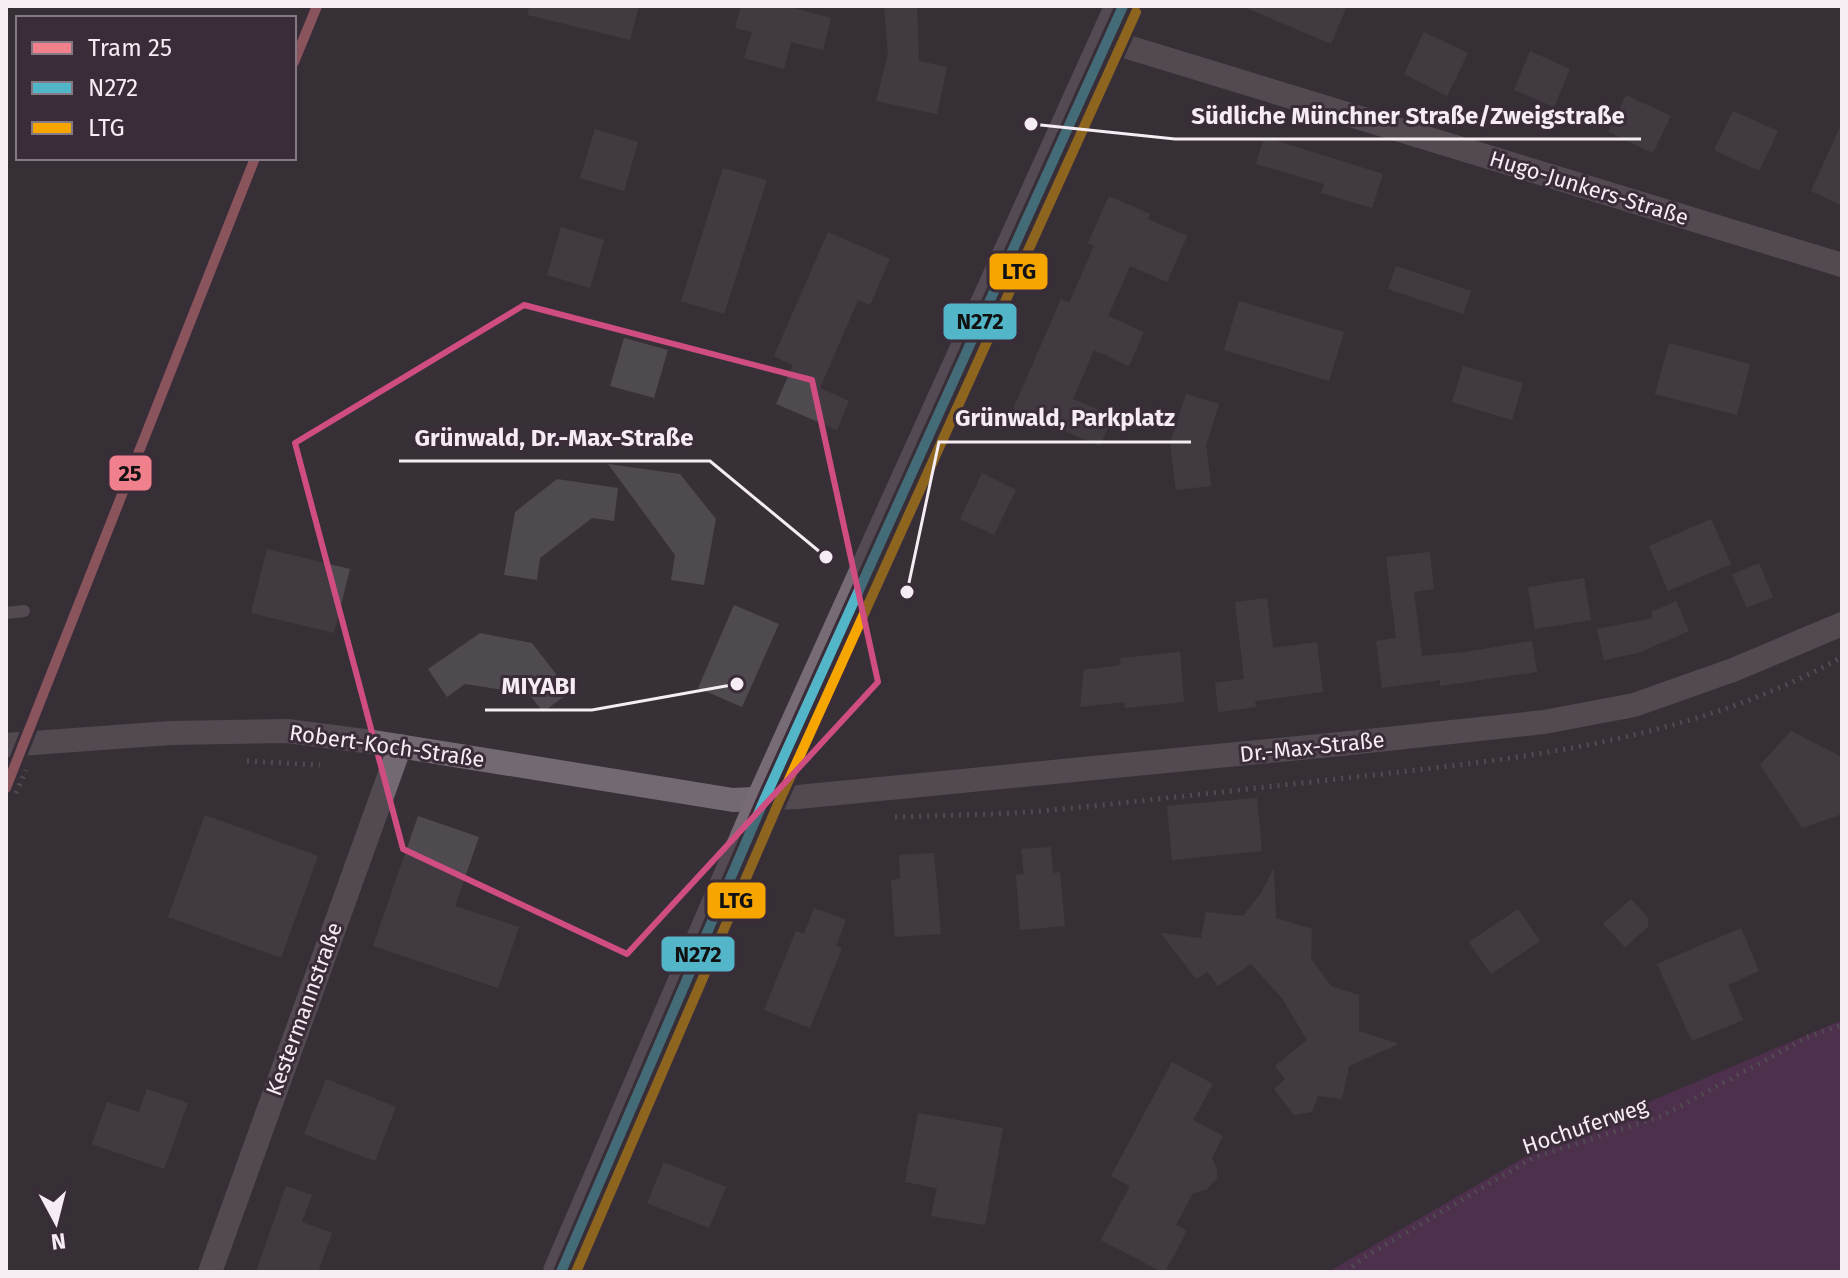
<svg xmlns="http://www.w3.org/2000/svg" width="1848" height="1278" viewBox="0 0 1848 1278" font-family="'Fira Sans',sans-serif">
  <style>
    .green { fill: #673166 }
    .building { fill: #4f4a4f }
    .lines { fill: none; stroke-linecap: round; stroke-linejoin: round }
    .path { stroke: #746c73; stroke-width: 5; stroke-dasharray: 2 6; stroke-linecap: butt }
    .service { stroke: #736972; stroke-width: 12 }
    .minor { stroke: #736972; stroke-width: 24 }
    .secondary { stroke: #776c76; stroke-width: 36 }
    .bus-1-casing { stroke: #3a2d39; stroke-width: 16 }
    .bus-2-casing { stroke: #3a2d39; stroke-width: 16 }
    .bus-1 { stroke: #53b5c8; stroke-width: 10 }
    .bus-2 { stroke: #f7a600; stroke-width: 10 }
    .tram-1-casing { stroke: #3a2d39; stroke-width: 16 }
    .tram-1 { stroke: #f0818c; stroke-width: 10 }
    .marked { fill: none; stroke: #cf4d81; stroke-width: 6; stroke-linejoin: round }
    .labels { text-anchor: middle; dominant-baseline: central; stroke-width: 6; stroke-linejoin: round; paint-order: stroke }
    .street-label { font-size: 22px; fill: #f5ecf4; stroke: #3a2d39 }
    .leader { fill: none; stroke: #f5ecf4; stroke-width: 3 }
    .callout-dot { fill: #f5ecf4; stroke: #3a2d39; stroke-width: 3 }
    .callout-label { font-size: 24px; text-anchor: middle; font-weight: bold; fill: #f5ecf4; stroke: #3a2d39; stroke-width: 6; stroke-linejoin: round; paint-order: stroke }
    .line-badge { stroke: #3a2d39; stroke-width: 3 }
    .pale-badge-label { font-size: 22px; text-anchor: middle; font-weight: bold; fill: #111 }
  </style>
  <rect width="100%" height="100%" fill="#373036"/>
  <polygon class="green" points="1842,1020 1842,1272 1328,1272 1540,1148"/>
  <g class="building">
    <polygon points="529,6 639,6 630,40 528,15"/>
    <polygon points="741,6 786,6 831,18 823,50 791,42 784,69 744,58 752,32 735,28"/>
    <polygon points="884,6 917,6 919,61 947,67 937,114 876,101 888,54"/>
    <polygon points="1242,6 1347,6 1331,44"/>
    <polygon points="1424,32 1468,53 1447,96 1404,74"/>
    <polygon points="1530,51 1570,69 1554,107 1514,90"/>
    <polygon points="1626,95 1671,116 1653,153 1608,132"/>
    <polygon points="1733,111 1778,131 1759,171 1714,150"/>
    <polygon points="1842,123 1842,206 1811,191"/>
    <polygon points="595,129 638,142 624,191 580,178"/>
    <polygon points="1264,137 1383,174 1372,208 1321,193 1324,184 1256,164"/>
    <polygon points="723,168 767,180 724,314 681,301"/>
    <polygon points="1109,196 1150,214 1148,219 1187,236 1167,282 1130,266 1108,316 1144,332 1129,366 1094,350 1073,399 1113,416 1100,446 1013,409 1061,299 1069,303 1094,246 1088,243"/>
    <polygon points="561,227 604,240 590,288 547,275"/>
    <polygon points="828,232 890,259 870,305 858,300 820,388 849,401 837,430 776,404 793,365 774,356"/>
    <polygon points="1396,266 1471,291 1463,314 1388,289"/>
    <polygon points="1239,301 1344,332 1329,381 1224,350"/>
    <polygon points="624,338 668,350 654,398 610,386"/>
    <polygon points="1669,343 1750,364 1737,415 1655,394"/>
    <polygon points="1463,366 1523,383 1512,420 1452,402"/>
    <polygon points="1186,394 1219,404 1206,445 1211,486 1176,490 1170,443"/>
    <polygon points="608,464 680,474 716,519 704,585 671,580 675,555"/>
    <polygon points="982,473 1016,490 994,535 960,519"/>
    <polygon points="557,479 618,488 614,521 592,518 540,558 537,580 504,575 515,512"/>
    <polygon points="1711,519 1731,564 1668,591 1649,546"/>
    <polygon points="267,549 350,569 334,633 251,613"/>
    <polygon points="1430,552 1434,589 1414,592 1422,656 1465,652 1532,641 1537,672 1440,686 1440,680 1382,688 1376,641 1396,638 1386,557"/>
    <polygon points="1759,563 1773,597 1747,608 1732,575"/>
    <polygon points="1584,578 1591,620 1535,629 1528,587"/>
    <polygon points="1267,598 1273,648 1317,642 1323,692 1255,701 1256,707 1218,712 1215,683 1244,679 1235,602"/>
    <polygon points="1676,601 1689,631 1638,653 1604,660 1597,629 1653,618 1651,612"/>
    <polygon points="734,605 779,624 742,707 698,688"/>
    <polygon points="480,633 532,643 570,692 543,712 529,694 465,684 447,697 428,669"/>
    <polygon points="1180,652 1184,702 1125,708 1124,702 1080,707 1084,670 1121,665 1120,658"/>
    <polygon points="1791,731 1842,757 1842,814 1802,828 1760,765"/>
    <polygon points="1257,798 1262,851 1172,860 1167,806"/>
    <polygon points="205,815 318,856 281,958 168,917"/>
    <polygon points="418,816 479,837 455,906 519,927 498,988 373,946"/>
    <polygon points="1051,847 1053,873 1060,872 1065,926 1020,930 1016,875 1024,874 1021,849"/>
    <polygon points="934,853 941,934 895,937 891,880 900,879 899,855"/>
    <polygon points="1274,868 1276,918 1312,929 1311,958 1331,986 1359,995 1359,1031 1399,1044 1349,1066 1342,1099 1318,1096 1312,1112 1294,1115 1274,1089 1285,1079 1275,1066 1307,1040 1282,998 1251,964 1218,986 1208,972 1196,979 1161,933 1201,938 1206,912 1243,916 1261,893"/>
    <polygon points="1631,899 1648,918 1648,927 1625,947 1603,924"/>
    <polygon points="814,908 846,920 836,946 842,948 810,1028 764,1010 796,931 804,934"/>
    <polygon points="1518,909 1540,941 1491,974 1469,942"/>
    <polygon points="1741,928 1759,971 1728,985 1743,1020 1692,1041 1657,964"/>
    <polygon points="1172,1062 1213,1084 1193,1120 1223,1136 1212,1158 1217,1169 1217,1178 1206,1190 1193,1193 1176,1225 1187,1231 1165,1272 1162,1272 1101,1240 1130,1186 1111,1176"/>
    <polygon points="326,1079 396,1107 375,1161 304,1134"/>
    <polygon points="147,1089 188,1103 164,1169 92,1144 107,1102 139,1112"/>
    <polygon points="918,1113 1003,1128 985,1225 931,1216 937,1188 905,1182"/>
    <polygon points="664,1162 726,1187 709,1228 647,1203"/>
    <polygon points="286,1186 312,1195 302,1222 332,1233 318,1272 256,1272"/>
  </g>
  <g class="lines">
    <g class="path">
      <polyline points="247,761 320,765"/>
      <polyline points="16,793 26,770"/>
      <path d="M 895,817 C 948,815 1000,815 1052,810 C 1145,801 1237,790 1329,780 C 1505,760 1684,745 1842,657"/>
      <polyline points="1346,1272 1363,1258 1533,1158 1662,1116 1810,1036 1842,1025"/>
    </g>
    <polyline class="service" points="6,613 24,611"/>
    <g class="minor">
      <polyline points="1108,41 1842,265"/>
      <polyline points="6,745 170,733 287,731 380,743 733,800 798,797 1350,743 1544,722 1634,705 1733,670 1842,624"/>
      <polyline points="210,1272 400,746"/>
    </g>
    <polyline class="secondary" points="561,1272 765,798 1123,6"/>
    <g class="bus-1-casing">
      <polyline id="bus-1" points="561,1272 765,798 1123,6"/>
    </g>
    <g class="bus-2-casing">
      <polyline id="bus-2" points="576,1272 778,804 1136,12"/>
    </g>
    <use href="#bus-1" class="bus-1"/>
    <use href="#bus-2" class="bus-2"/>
    <g class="tram-1-casing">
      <g id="tram-1">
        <polyline points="294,62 317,6"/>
        <polyline points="6,788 255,158"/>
      </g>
    </g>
    <use href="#tram-1" class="tram-1"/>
  </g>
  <path d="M0 0H1848V1278H0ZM 524,305 L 812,380 L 878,682 L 627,954 L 403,849 L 295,443 Z" fill="#373036" fill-opacity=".55" fill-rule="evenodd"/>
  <path class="marked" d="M 524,305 L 812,380 L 878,682 L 627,954 L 403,849 L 295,443 Z"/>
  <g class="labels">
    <g class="street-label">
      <text transform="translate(1589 188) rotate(17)">Hugo-Junkers-Straße</text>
      <text transform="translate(387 746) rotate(8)">Robert-Koch-Straße</text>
      <text transform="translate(1312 747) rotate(-6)">Dr.-Max-Straße</text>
      <text transform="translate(304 1009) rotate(-70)">Kestermannstraße</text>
      <text transform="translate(1585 1126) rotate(-19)">Hochuferweg</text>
    </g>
  </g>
  <path class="leader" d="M1031 124L1175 139H1641M907 592L939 442H1191M826 557L710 461H399M737 684L592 710H485"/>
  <g class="callout-dot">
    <circle cx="1031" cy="124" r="8"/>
    <circle cx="907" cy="592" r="8"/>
    <circle cx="826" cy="557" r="8"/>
    <circle cx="737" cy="684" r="8"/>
  </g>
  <g class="callout-label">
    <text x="1408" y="124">Südliche Münchner Straße/Zweigstraße</text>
    <text x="1065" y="426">Grünwald, Parkplatz</text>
    <text x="554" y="446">Grünwald, Dr.-Max-Straße</text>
    <text x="539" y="694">MIYABI</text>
  </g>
  <g class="line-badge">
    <rect x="988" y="252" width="61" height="39" rx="8" fill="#f7a600"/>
    <rect x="942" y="302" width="76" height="39" rx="8" fill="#53b5c8"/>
    <rect x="108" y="454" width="45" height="38" rx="8" fill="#f0818c"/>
    <rect x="706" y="881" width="61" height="39" rx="8" fill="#f7a600"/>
    <rect x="660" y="935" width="76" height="38" rx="8" fill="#53b5c8"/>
  </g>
  <g class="pale-badge-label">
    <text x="1019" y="279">LTG</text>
    <text x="980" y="329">N272</text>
    <text x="130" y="481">25</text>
    <text x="736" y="908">LTG</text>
    <text x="698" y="962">N272</text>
  </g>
  <rect width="1848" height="1278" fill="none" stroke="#f5ecf4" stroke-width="16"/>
  <rect x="16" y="16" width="280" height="144" fill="#3a2d39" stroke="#857984" stroke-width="2"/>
  <rect x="32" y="42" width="40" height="12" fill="#f0818c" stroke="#857984" stroke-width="2"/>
  <text x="88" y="56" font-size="24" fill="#f5ecf4">Tram 25</text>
  <rect x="32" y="82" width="40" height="12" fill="#53b5c8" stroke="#857984" stroke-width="2"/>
  <text x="88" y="96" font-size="24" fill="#f5ecf4">N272</text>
  <rect x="32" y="122" width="40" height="12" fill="#f7a600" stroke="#857984" stroke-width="2"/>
  <text x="88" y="136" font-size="24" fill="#f5ecf4">LTG</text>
  <g transform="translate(56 1222) rotate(173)" stroke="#3a2d39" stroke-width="6" paint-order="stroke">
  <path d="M0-6L14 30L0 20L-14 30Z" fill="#f5ecf4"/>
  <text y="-12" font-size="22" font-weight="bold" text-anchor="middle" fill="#f5ecf4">N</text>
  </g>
</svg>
